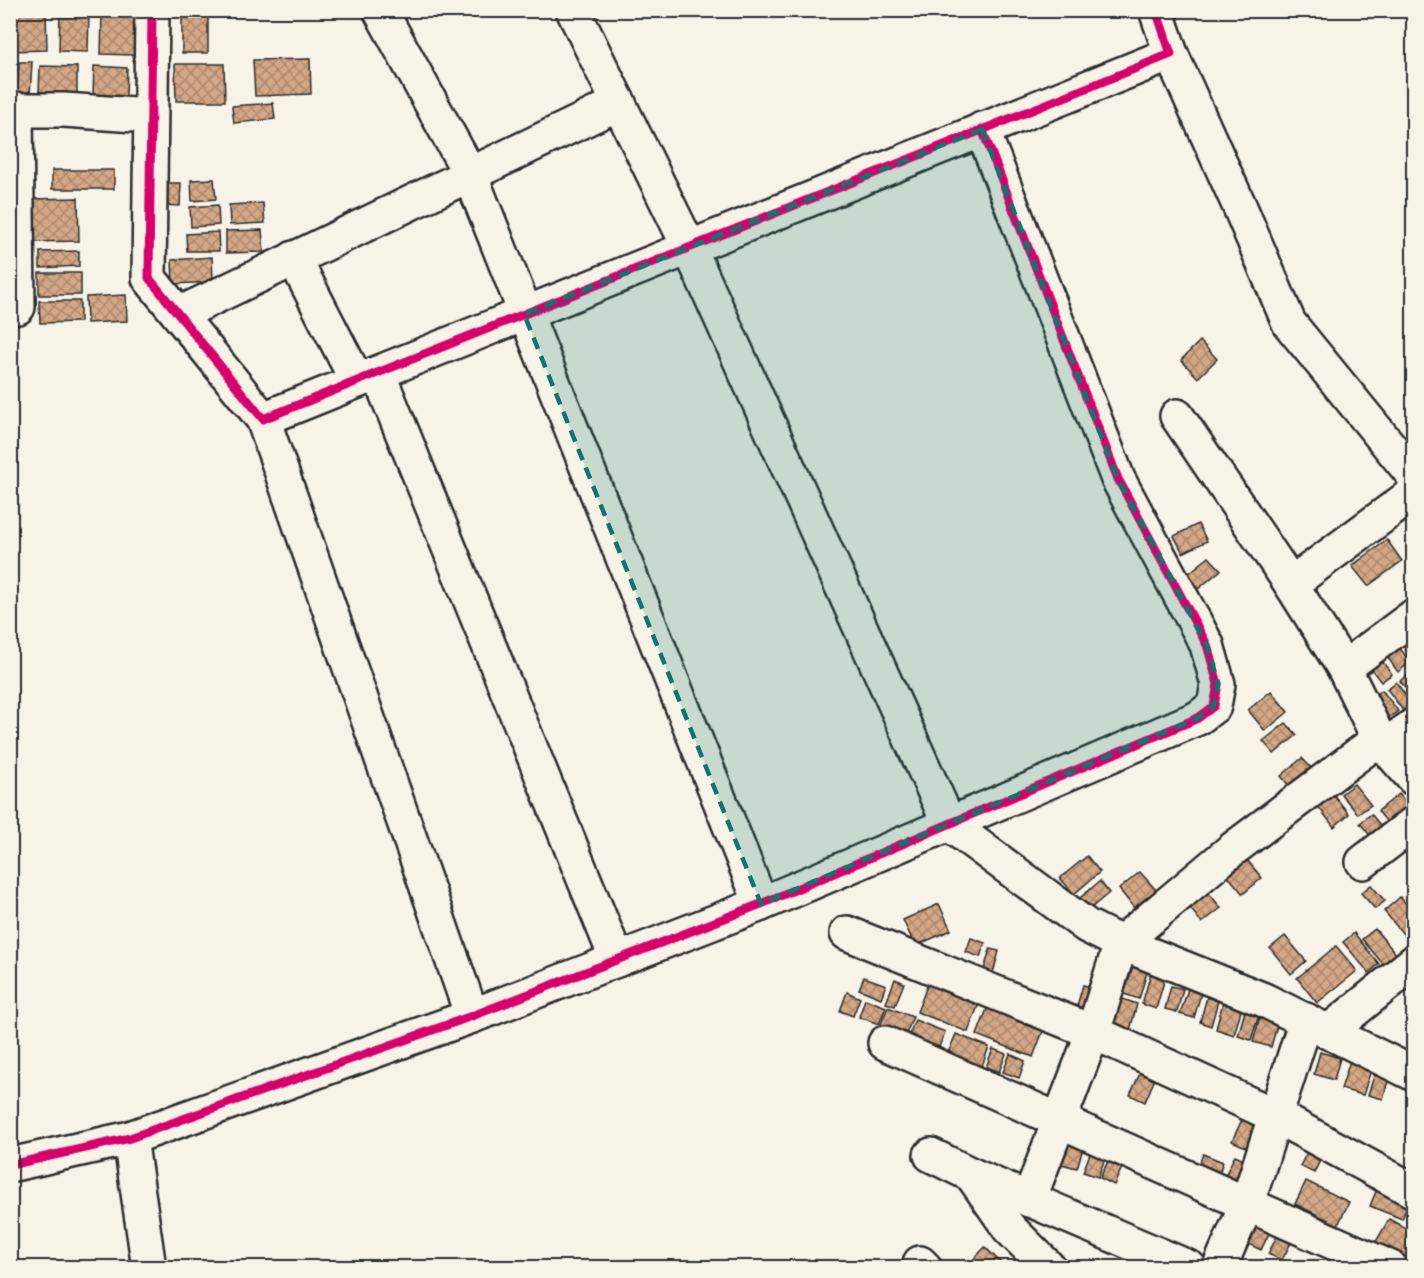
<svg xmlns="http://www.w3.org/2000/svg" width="1424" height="1278" viewBox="0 0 1424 1278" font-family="'Indie Flower',sans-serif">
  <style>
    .building { fill: url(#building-cross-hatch); stroke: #2b2b2b; stroke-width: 1.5 }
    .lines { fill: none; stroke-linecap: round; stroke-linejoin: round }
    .street-casing { stroke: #2b2b2b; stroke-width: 38 }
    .street { stroke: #f7f3e8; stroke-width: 33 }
    .cycleway-casing { stroke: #f7f3e8; stroke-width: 13 }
    .cycleway { stroke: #d6006c; stroke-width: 9 }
    .marked { fill: #0f766e; fill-opacity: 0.2; stroke: #0f766e; stroke-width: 4.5; stroke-dasharray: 12 8; stroke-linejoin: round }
  </style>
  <defs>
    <pattern id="building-cross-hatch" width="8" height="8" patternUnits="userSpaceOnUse" patternTransform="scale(1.5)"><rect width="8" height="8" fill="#d4a786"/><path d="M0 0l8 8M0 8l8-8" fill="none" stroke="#ac886e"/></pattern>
  </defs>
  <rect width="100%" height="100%" fill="#f7f3e8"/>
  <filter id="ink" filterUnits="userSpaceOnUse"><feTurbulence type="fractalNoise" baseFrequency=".0167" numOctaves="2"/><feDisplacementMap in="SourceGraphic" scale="12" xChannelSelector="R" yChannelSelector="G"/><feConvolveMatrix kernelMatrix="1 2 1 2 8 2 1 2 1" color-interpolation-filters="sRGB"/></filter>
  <g filter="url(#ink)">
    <g class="building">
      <polygon points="60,11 89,11 88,52 59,51"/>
      <polygon points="46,12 47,50 11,51 10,14"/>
      <polygon points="102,16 135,17 134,55 101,54"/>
      <rect x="182" y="16" width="26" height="37"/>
      <polygon points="310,59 311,94 255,96 253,60"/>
      <polygon points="19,62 32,62 30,95 17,94"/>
      <polygon points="175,64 224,64 225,101 176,101"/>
      <polygon points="40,66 77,67 77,94 39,93"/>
      <polygon points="94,66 127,68 126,96 93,95"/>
      <polygon points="273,103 275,119 234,123 232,106"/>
      <rect x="52" y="170" width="62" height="19"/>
      <polygon points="214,179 216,199 192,201 191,180"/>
      <polygon points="162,183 181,183 180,206 162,205"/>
      <polygon points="78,198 79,241 32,242 31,199"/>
      <polygon points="263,203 265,223 230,225 229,205"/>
      <polygon points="218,205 219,225 191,227 190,207"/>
      <polygon points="262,230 264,252 226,253 226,231"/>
      <polygon points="218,232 219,251 187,251 186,234"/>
      <polygon points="79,251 79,266 40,268 40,252"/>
      <polygon points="212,257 213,282 173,284 172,260"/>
      <rect x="39" y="273" width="42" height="22"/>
      <polygon points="126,295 127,321 87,323 86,297"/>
      <polygon points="39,301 80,301 80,322 40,323"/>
      <polygon points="1200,341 1217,359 1198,378 1181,360"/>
      <polygon points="1198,524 1207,541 1183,553 1174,536"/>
      <polygon points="1387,540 1402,561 1368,586 1352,566"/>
      <polygon points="1209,557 1221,570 1197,590 1185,576"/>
      <polygon points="1414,636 1414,660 1399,641"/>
      <polygon points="1397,644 1410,662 1398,672 1385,654"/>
      <polygon points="1379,657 1392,674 1381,682 1368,665"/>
      <polygon points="1413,671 1414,672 1414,699 1400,681"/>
      <polygon points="1396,682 1413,706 1404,712 1387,689"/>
      <polygon points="1382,690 1398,711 1388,718 1372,698"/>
      <polygon points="1271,691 1288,712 1265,731 1248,710"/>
      <polygon points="1286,723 1297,735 1274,754 1263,741"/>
      <polygon points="1302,758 1312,769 1290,787 1281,776"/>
      <polygon points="1354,784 1371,805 1358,814 1341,794"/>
      <polygon points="1332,793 1349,814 1334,827 1317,805"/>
      <polygon points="1399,794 1414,812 1394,831 1378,811"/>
      <polygon points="1371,814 1388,835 1377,844 1360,823"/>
      <polygon points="1242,854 1262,878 1243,894 1223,870"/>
      <polygon points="1087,856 1100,872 1074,894 1060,878"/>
      <polygon points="1140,872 1156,890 1134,908 1119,889"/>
      <polygon points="1100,881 1109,893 1084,914 1075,902"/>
      <polygon points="1199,881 1221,908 1202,923 1181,897"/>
      <polygon points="1371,885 1385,901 1375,909 1361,893"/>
      <polygon points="1400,897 1414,913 1414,937 1409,941 1384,911"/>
      <polygon points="939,904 951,930 915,946 903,920"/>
      <polygon points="1375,929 1396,954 1383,964 1362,939"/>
      <polygon points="1354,933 1379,964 1369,973 1343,942"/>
      <polygon points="1285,936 1306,961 1291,974 1270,948"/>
      <polygon points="971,938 985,943 980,957 966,952"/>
      <polygon points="1336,946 1357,971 1317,1003 1297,978"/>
      <polygon points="990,949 999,951 993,973 984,970"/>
      <polygon points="1133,965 1148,969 1139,999 1124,994"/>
      <polygon points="1151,973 1165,978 1156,1009 1142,1004"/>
      <polygon points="864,977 886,985 881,998 859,989"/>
      <polygon points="895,979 904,983 895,1006 886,1003"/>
      <polygon points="929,981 980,1001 968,1032 917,1012"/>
      <polygon points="1083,985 1100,989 1092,1018 1075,1013"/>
      <polygon points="1171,986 1183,989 1177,1012 1165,1009"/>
      <polygon points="1189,986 1202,990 1194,1018 1180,1014"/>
      <polygon points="847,992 860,998 853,1016 840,1011"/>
      <polygon points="1207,997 1218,1001 1211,1026 1200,1022"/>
      <polygon points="1120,998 1137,1004 1130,1030 1112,1025"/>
      <polygon points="865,999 886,1007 879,1024 859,1017"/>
      <polygon points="1223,1002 1242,1007 1234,1035 1216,1029"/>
      <polygon points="989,1004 1045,1026 1033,1057 977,1035"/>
      <polygon points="888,1007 913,1017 905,1036 880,1026"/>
      <polygon points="1245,1011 1259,1015 1251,1040 1238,1036"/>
      <polygon points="1260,1016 1278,1022 1271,1047 1253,1042"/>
      <polygon points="915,1020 945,1032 935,1057 905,1045"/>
      <polygon points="956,1034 989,1047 982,1066 948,1053"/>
      <polygon points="993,1049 1006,1054 999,1072 986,1067"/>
      <polygon points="1320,1052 1340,1058 1334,1080 1314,1074"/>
      <polygon points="1010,1054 1025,1061 1019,1078 1003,1072"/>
      <polygon points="1350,1061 1372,1067 1363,1095 1341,1089"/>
      <polygon points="1142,1069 1156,1076 1145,1102 1130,1095"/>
      <polygon points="1375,1073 1389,1077 1383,1099 1368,1095"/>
      <polygon points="1246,1111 1265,1121 1252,1150 1232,1141"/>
      <polygon points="1063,1142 1083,1148 1077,1168 1057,1163"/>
      <polygon points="1311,1145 1324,1152 1314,1173 1300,1166"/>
      <polygon points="1091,1151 1106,1156 1098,1177 1083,1172"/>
      <polygon points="1112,1153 1126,1159 1114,1185 1100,1178"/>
      <polygon points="1203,1154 1223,1162 1218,1176 1198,1168"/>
      <polygon points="1235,1155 1253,1163 1242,1186 1224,1178"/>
      <polygon points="1306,1181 1349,1202 1338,1225 1295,1204"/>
      <polygon points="1377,1189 1409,1202 1402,1219 1370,1206"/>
      <polygon points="1389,1219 1414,1233 1414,1245 1403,1263 1373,1247"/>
      <polygon points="1256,1222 1271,1229 1261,1250 1246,1243"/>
      <polygon points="1280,1230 1294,1237 1282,1260 1268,1254"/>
      <polygon points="985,1247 1004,1266 1003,1268 975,1268 970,1263"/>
    </g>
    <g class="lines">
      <g class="street-casing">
        <g id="street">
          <polyline points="152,10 149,278 263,419 1171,54 1156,10"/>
          <polyline points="380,10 470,174 761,904"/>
          <polyline points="573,10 689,247 949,824 1087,926 1121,943 1264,1000 1414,1074"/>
          <polyline points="1171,54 1239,205 1289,323 1414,476"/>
          <polyline points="16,109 18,307"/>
          <polyline points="10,110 64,110 149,116"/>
          <polyline points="294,258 357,381"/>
          <polyline points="179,314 619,103"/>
          <polyline points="378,373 617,960"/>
          <polyline points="1177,416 1291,584 1344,668 1379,739 1414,779"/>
          <polyline points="263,419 472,1016"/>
          <polyline points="1291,584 1414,493"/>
          <polyline points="1344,668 1414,616"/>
          <polyline points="1385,746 1414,725"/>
          <polyline points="1363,862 1414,823"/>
          <polyline points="847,933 1093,1032 1274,1115 1414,1191"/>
          <polyline points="1328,1032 1414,962"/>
          <polyline points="885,1043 1391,1268"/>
          <polyline points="130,1138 149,1268"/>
          <polyline points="931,1155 972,1175 1190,1268"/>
          <polyline points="10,1165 130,1138 472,1016 761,904 1198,718 1214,706 1218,684 1207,645 1118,479 982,129"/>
          <polyline points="972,1175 1009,1228 1049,1268"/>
          <polyline points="1029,1200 1093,1032 1121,943 1233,849 1379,739"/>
          <polyline points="920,1263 925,1268"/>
          <polyline points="1219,1268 1247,1204 1306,1020"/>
        </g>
      </g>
      <use href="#street" class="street"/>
      <g class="cycleway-casing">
        <g id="cycleway">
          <polyline points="152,10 149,278 263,419 1171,54 1156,10"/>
          <polyline points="10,1165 130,1138 472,1016 761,904 1198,718 1214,706 1218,684 1207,645 1118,479 982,129"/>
        </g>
      </g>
      <use href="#cycleway" class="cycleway"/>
    </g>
  </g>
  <path class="marked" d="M 982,129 L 1118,479 L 1207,645 L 1218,684 L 1214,706 L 1198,718 L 761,904 L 524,314 Z"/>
  <rect width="1424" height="1278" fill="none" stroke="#f7f3e8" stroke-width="36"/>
  <rect x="18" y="18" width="1388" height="1242" fill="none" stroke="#2b2b2b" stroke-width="2" filter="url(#ink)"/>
</svg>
